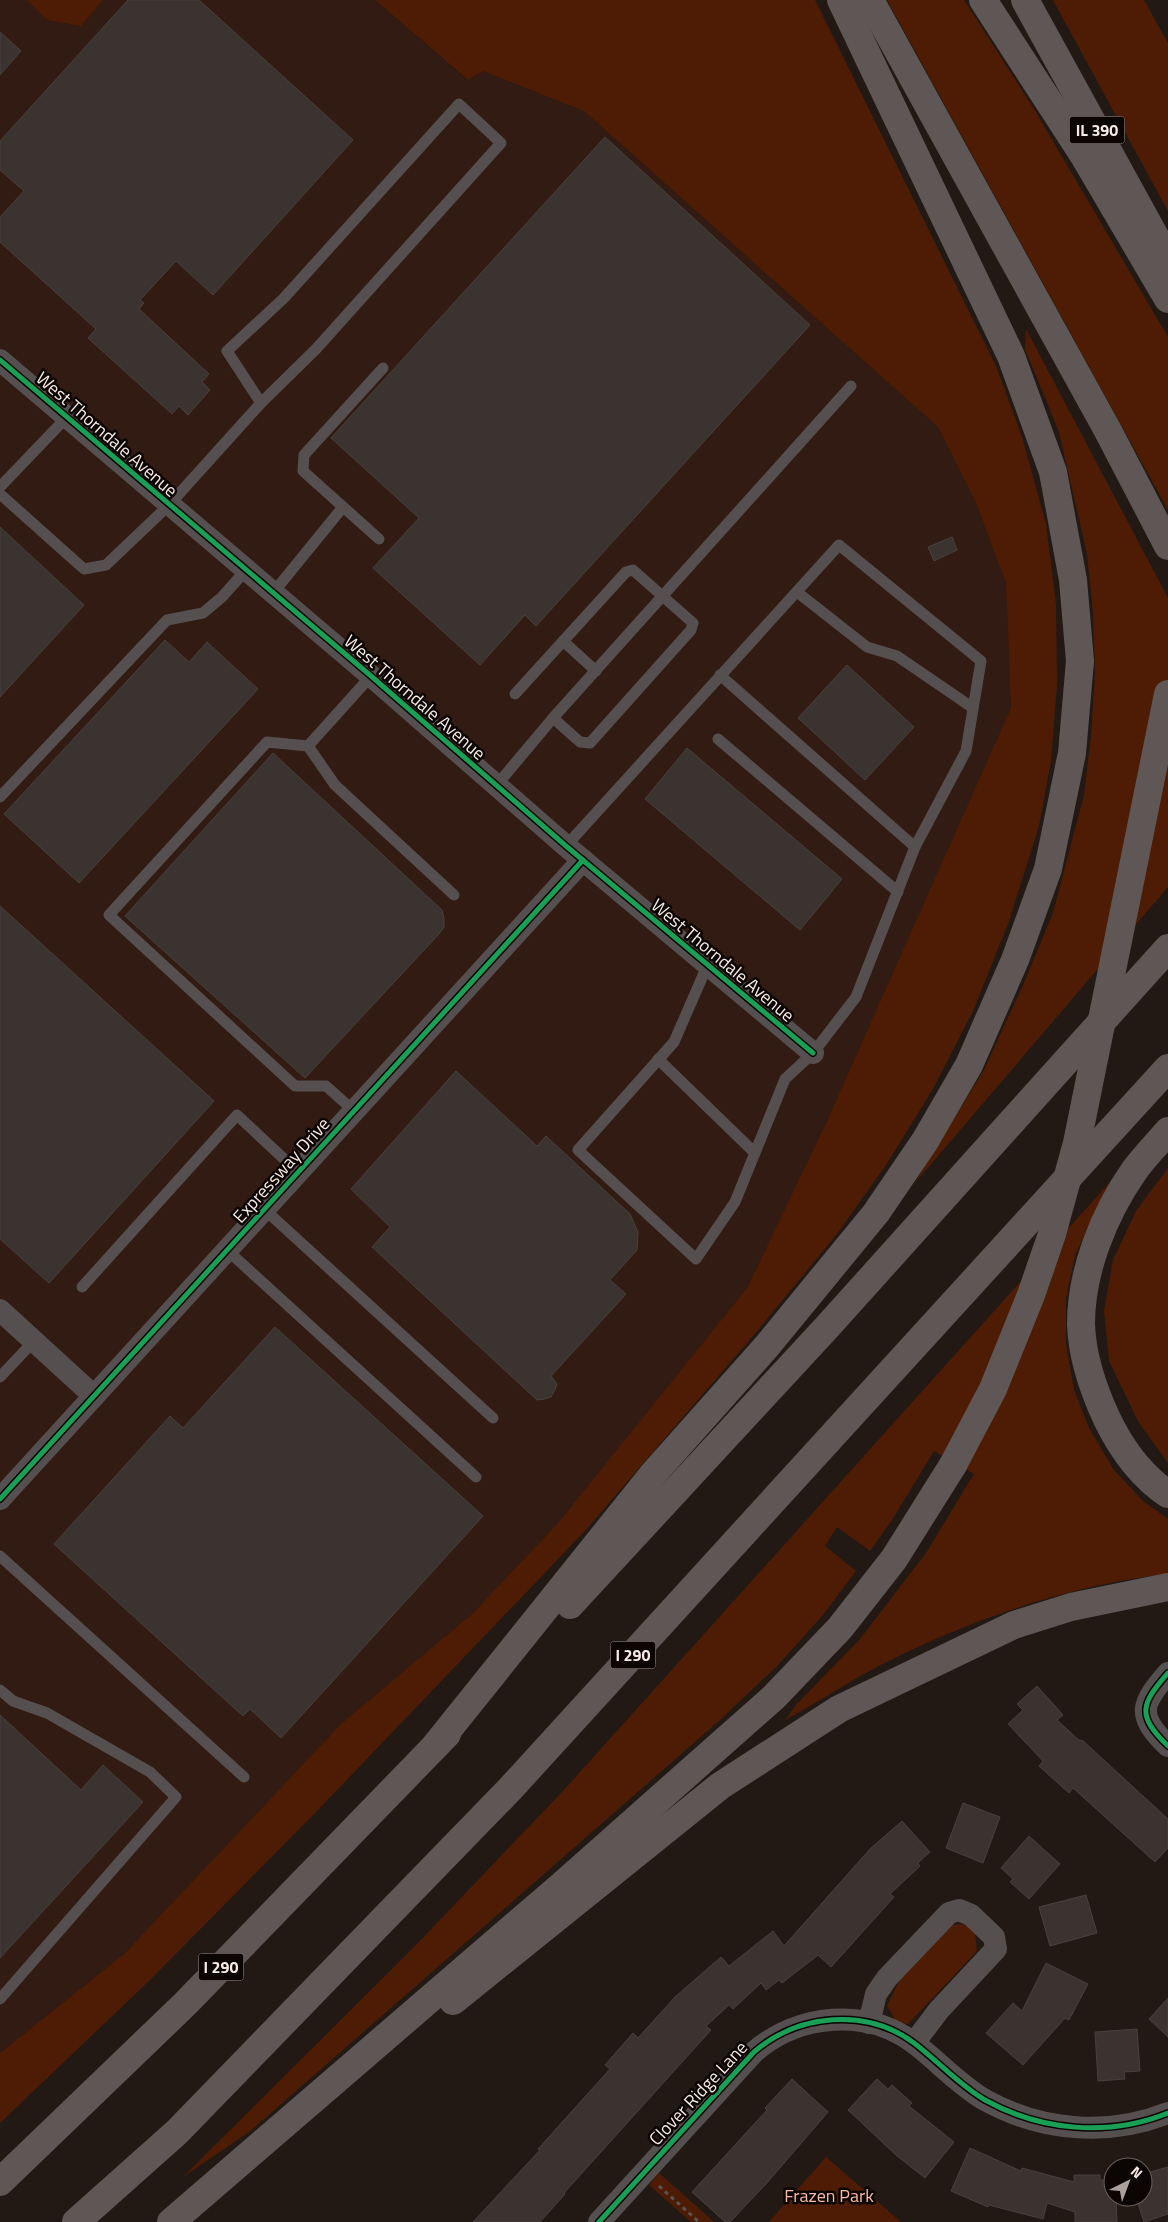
<svg xmlns="http://www.w3.org/2000/svg" width="1168" height="2222" viewBox="0 0 1168 2222" font-family="'Titillium Web',sans-serif">
  <style>
    .built { fill: #311b12 }
    .green { fill: #4e1c05 }
    .building { fill: #3b3330; stroke: #49413e }
    .lines { fill: none; stroke-linecap: round; stroke-linejoin: round }
    .path { stroke: #5a5554; stroke-width: 3; stroke-dasharray: 4 4; stroke-linecap: butt }
    .lane { stroke: #55504f; stroke-width: 11 }
    .street { stroke: #55504f; stroke-width: 22 }
    .highway { stroke: #5e5755; stroke-width: 28 }
    .highway-bridge { stroke: #5e5755; stroke-width: 28 }
    .cycleway-casing { stroke: #0b0503; stroke-width: 8 }
    .cycleway { stroke: #1a9f57; stroke-width: 5 }
    .labels { text-anchor: middle; dominant-baseline: central; stroke-width: 5; stroke-linejoin: round; paint-order: stroke }
    .shield { fill: #0b0503; stroke: #b0a5a0; stroke-width: 1 }
    .shield-label { font-size: 16px; font-weight: bold; fill: #f7e9e4 }
    .street-label { font-size: 18px; fill: #f7e9e4; stroke: #0b0503 }
    .park-label { font-size: 18px; fill: #fbbaa0; stroke: #0b0503 }
  </style>
  <rect width="100%" height="100%" fill="#221915"/>
  <polygon class="built" points="0,0 27,0 47,20 81,26 103,0 375,0 467,80 483,71 584,111 938,427 976,503 1006,583 1011,708 961,825 828,1119 747,1288 558,1523 473,1613 341,1724 124,1954 0,2053"/>
  <g class="green">
    <polygon points="27,0 103,0 81,26 47,20"/>
    <polygon points="375,0 815,0 996,366 1022,437 1046,524 1056,604 1057,685 1051,761 1039,826 1009,921 973,1011 933,1089 888,1162 837,1234 753,1336 584,1532 318,1810 149,1981 0,2123 0,2053 124,1954 341,1724 473,1613 558,1523 747,1288 828,1119 1011,708 1006,583 976,503 938,427 584,111 483,71 468,80"/>
    <polygon points="887,0 964,0 1034,109 1168,337 1168,510"/>
    <polygon points="1053,0 1144,0 1168,43 1168,211"/>
    <polygon points="1026,329 1168,598 1168,887 914,1184 984,1070 1024,983 1053,913 1084,795 1091,736 1095,672 1093,612 1087,554 1059,432 1025,349"/>
    <polygon points="1168,1168 1168,1463 1139,1423 1109,1361 1104,1311 1113,1260 1136,1211"/>
    <path d="M 1111,1181 L 1075,1255 L 1066,1298 L 1066,1344 L 1074,1390 L 1089,1428 L 1114,1470 L 1143,1501 L 1168,1519 L 1168,1574 C 1065,1585 954,1625 864,1674 C 837,1689 812,1706 785,1720 L 796,1705 L 860,1639 L 926,1553 L 974,1474 L 934,1451 L 892,1520 L 870,1551 L 837,1527 L 825,1546 L 856,1571 L 823,1615 L 776,1667 L 720,1720 L 249,2132 L 183,2177 L 416,1945 L 563,1791 Z"/>
    <polygon points="966,1924 975,1934 977,1951 908,2024 896,2021 887,2006 899,1981 950,1925"/>
    <polygon points="826,2157 901,2222 769,2222"/>
    <polygon points="659,2173 714,2222 691,2222 649,2185"/>
  </g>
  <g class="building">
    <polygon points="128,0 199,0 353,140 213,295 176,261 140,300 144,303 139,309 209,374 202,382 210,390 188,415 179,406 172,414 88,338 96,329 0,242 0,217 24,191 0,170 0,141"/>
    <polygon points="0,32 21,51 0,75"/>
    <polygon points="605,137 810,325 536,626 525,615 480,665 373,568 419,518 331,438"/>
    <polygon points="0,527 84,605 0,697"/>
    <polygon points="952,537 957,550 934,561 928,547"/>
    <polygon points="165,640 189,662 207,642 258,689 79,883 4,814"/>
    <polygon points="847,665 914,727 865,780 798,718"/>
    <polygon points="687,748 842,879 800,930 645,799"/>
    <polygon points="273,753 442,910 444,918 444,927 439,934 305,1078 125,916"/>
    <polygon points="0,906 214,1101 49,1283 0,1239"/>
    <polygon points="456,1071 537,1146 546,1136 630,1214 638,1232 637,1250 610,1280 626,1294 551,1376 557,1384 555,1390 551,1397 544,1399 537,1400 372,1247 390,1227 351,1189"/>
    <polygon points="275,1327 483,1516 281,1738 250,1709 243,1716 54,1544 170,1416 183,1428"/>
    <polygon points="1037,1686 1063,1715 1057,1720 1080,1741 1082,1740 1168,1819 1168,1848 1155,1862 1073,1788 1069,1793 1039,1766 1043,1761 1008,1724 1023,1710 1017,1704"/>
    <polygon points="0,1715 81,1790 103,1765 143,1802 0,1958"/>
    <polygon points="963,1803 1000,1817 983,1863 946,1848"/>
    <polygon points="902,1821 930,1852 918,1863 920,1866 890,1894 894,1897 831,1967 818,1955 782,1983 779,1980 766,1990 761,1983 733,2009 729,2005 706,2026 711,2030 564,2193 565,2194 540,2222 473,2222 540,2150 538,2149 610,2069 605,2065 633,2033 638,2038 675,1997 721,1957 729,1966 773,1931 784,1946 870,1849"/>
    <polygon points="1029,1836 1060,1864 1029,1899 1010,1882 1013,1879 1001,1868"/>
    <polygon points="1086,1895 1097,1933 1050,1946 1039,1907"/>
    <polygon points="1046,1963 1088,1984 1069,2020 1065,2018 1023,2065 986,2033 1013,2003 1022,2011"/>
    <polygon points="1168,1998 1168,2037 1149,2019"/>
    <polygon points="1137,2029 1140,2071 1124,2072 1125,2079 1098,2081 1095,2032"/>
    <polygon points="792,2079 828,2112 766,2184 730,2222 725,2222 692,2192 767,2110 765,2108"/>
    <polygon points="877,2079 888,2089 892,2085 912,2103 909,2106 954,2142 925,2178 897,2156 848,2110"/>
    <polygon points="970,2148 1021,2171 1022,2168 1074,2182 1074,2175 1100,2175 1100,2180 1113,2180 1113,2197 1116,2197 1117,2222 1075,2222 1075,2212 1047,2203 1043,2219 989,2205 988,2207 951,2191"/>
    <polygon points="1168,2167 1168,2214 1144,2222 1136,2197 1143,2197 1143,2174"/>
  </g>
  <g class="lines">
    <polyline class="path" points="659,2186 699,2222"/>
    <g class="lane">
      <polyline points="0,487 67,417"/>
      <polyline points="0,494 84,569 106,565 169,505 261,403 316,349 501,143 459,104 284,298 227,351 261,403"/>
      <polyline points="379,539 303,471 304,455 383,368"/>
      <polyline points="797,592 867,647 897,656 973,708"/>
      <polyline points="273,593 343,507"/>
      <polyline points="563,641 596,671"/>
      <polyline points="720,675 915,847"/>
      <polyline points="515,694 626,572 633,570 693,623 691,630 590,743 580,742 553,718"/>
      <polyline points="718,739 898,892"/>
      <polyline points="308,746 335,785 454,895"/>
      <polyline points="496,786 553,718 851,386"/>
      <polyline points="0,797 167,620 203,613 222,597 246,570"/>
      <polyline points="566,846 839,545 981,661 966,751 915,847 856,997 813,1053 785,1079 735,1202 696,1259 578,1150 674,1042 708,964"/>
      <polyline points="658,1059 755,1153"/>
      <polyline points="354,1111 326,1086 295,1086 109,915 267,742 308,746 371,676"/>
      <polyline points="264,1209 493,1418"/>
      <polyline points="227,1250 476,1477"/>
      <polyline points="82,1287 237,1115 298,1172"/>
      <polyline points="0,1377 34,1341"/>
      <polyline points="0,1556 244,1777"/>
      <polyline points="0,1690 13,1701 47,1713 150,1772 176,1797 0,1999"/>
    </g>
    <g class="street">
      <polyline points="0,360 371,676 566,846 813,1053"/>
      <polyline points="0,1310 94,1396"/>
      <polyline points="0,1499 583,860"/>
      <path d="M 1168,1673 C 1141,1704 1136,1715 1168,1746"/>
      <polyline points="869,2023 876,1994 887,1978 949,1913 959,1910 971,1915 994,1937 996,1949 939,2010 914,2043"/>
      <path d="M 599,2222 L 754,2052 C 798,2014 866,2007 914,2043 C 939,2062 959,2085 985,2100 C 1041,2131 1108,2137 1168,2113"/>
    </g>
    <g class="highway">
      <polyline points="870,0 1107,429 1168,546"/>
      <polyline points="983,0 1084,156 1168,299"/>
      <polyline points="1025,0 1168,260"/>
      <path d="M 1168,1131 C 1157,1144 1144,1157 1134,1171 C 1104,1214 1081,1271 1081,1324 C 1082,1357 1093,1389 1107,1419 C 1121,1448 1141,1476 1168,1494"/>
      <polyline points="570,1605 828,1326 1168,948"/>
      <polyline points="435,1746 654,1473 767,1346 876,1213 925,1141 969,1065 1015,960 1048,869 1072,753 1080,661 1073,580 1053,472 1011,356 841,0"/>
      <polyline points="453,2001 720,1786 839,1709 1014,1625 1071,1607 1168,1587"/>
      <polyline points="0,2182 185,2004 447,1734"/>
      <polyline points="76,2222 177,2132 510,1789 1168,1068"/>
      <polyline points="171,2222 562,1885 774,1697 840,1628 894,1559 953,1465"/>
    </g>
    <polyline class="highway-bridge" points="953,1465 993,1389 1031,1295 1052,1234 1077,1143 1168,694"/>
    <g class="cycleway-casing">
      <g id="cycleway">
        <polyline points="0,360 371,676 566,846 813,1053"/>
        <polyline points="0,1499 583,860"/>
        <path d="M 1168,1673 C 1141,1704 1136,1715 1168,1746"/>
        <path d="M 599,2222 L 754,2052 C 798,2014 866,2007 914,2043 C 939,2062 959,2085 985,2100 C 1041,2131 1108,2137 1168,2113"/>
      </g>
    </g>
    <use href="#cycleway" class="cycleway"/>
  </g>
  <g class="labels">
    <g class="shield">
      <rect x="1069.5" y="116.5" width="55" height="27" rx="4"/>
      <rect x="610.5" y="1641.5" width="45" height="27" rx="4"/>
      <rect x="198.5" y="1953.5" width="45" height="27" rx="4"/>
    </g>
    <g class="shield-label">
      <text x="1097" y="130">IL 390</text>
      <text x="633" y="1655">I 290</text>
      <text x="221" y="1967">I 290</text>
    </g>
    <g class="street-label">
      <text transform="translate(107 434) rotate(41)">West Thorndale Avenue</text>
      <text transform="translate(415 697) rotate(41)">West Thorndale Avenue</text>
      <text transform="translate(723 960) rotate(40)">West Thorndale Avenue</text>
      <text transform="translate(281 1170) rotate(-48)">Expressway Drive</text>
      <text transform="translate(698 2093) rotate(-47)">Clover Ridge Lane</text>
    </g>
    <g class="park-label">
      <text x="829" y="2195">Frazen Park</text>
    </g>
  </g>
  <g transform="translate(1128 2182) rotate(42)"><circle r="24" fill="#0b0503" stroke="#69605d"/>
  <path d="M0-4L9 19L0 12L-9 19Z" fill="#aca09c"/>
  <text y="-8" font-size="14" font-weight="bold" text-anchor="middle" fill="#f7e9e4">N</text>
  </g>
</svg>
